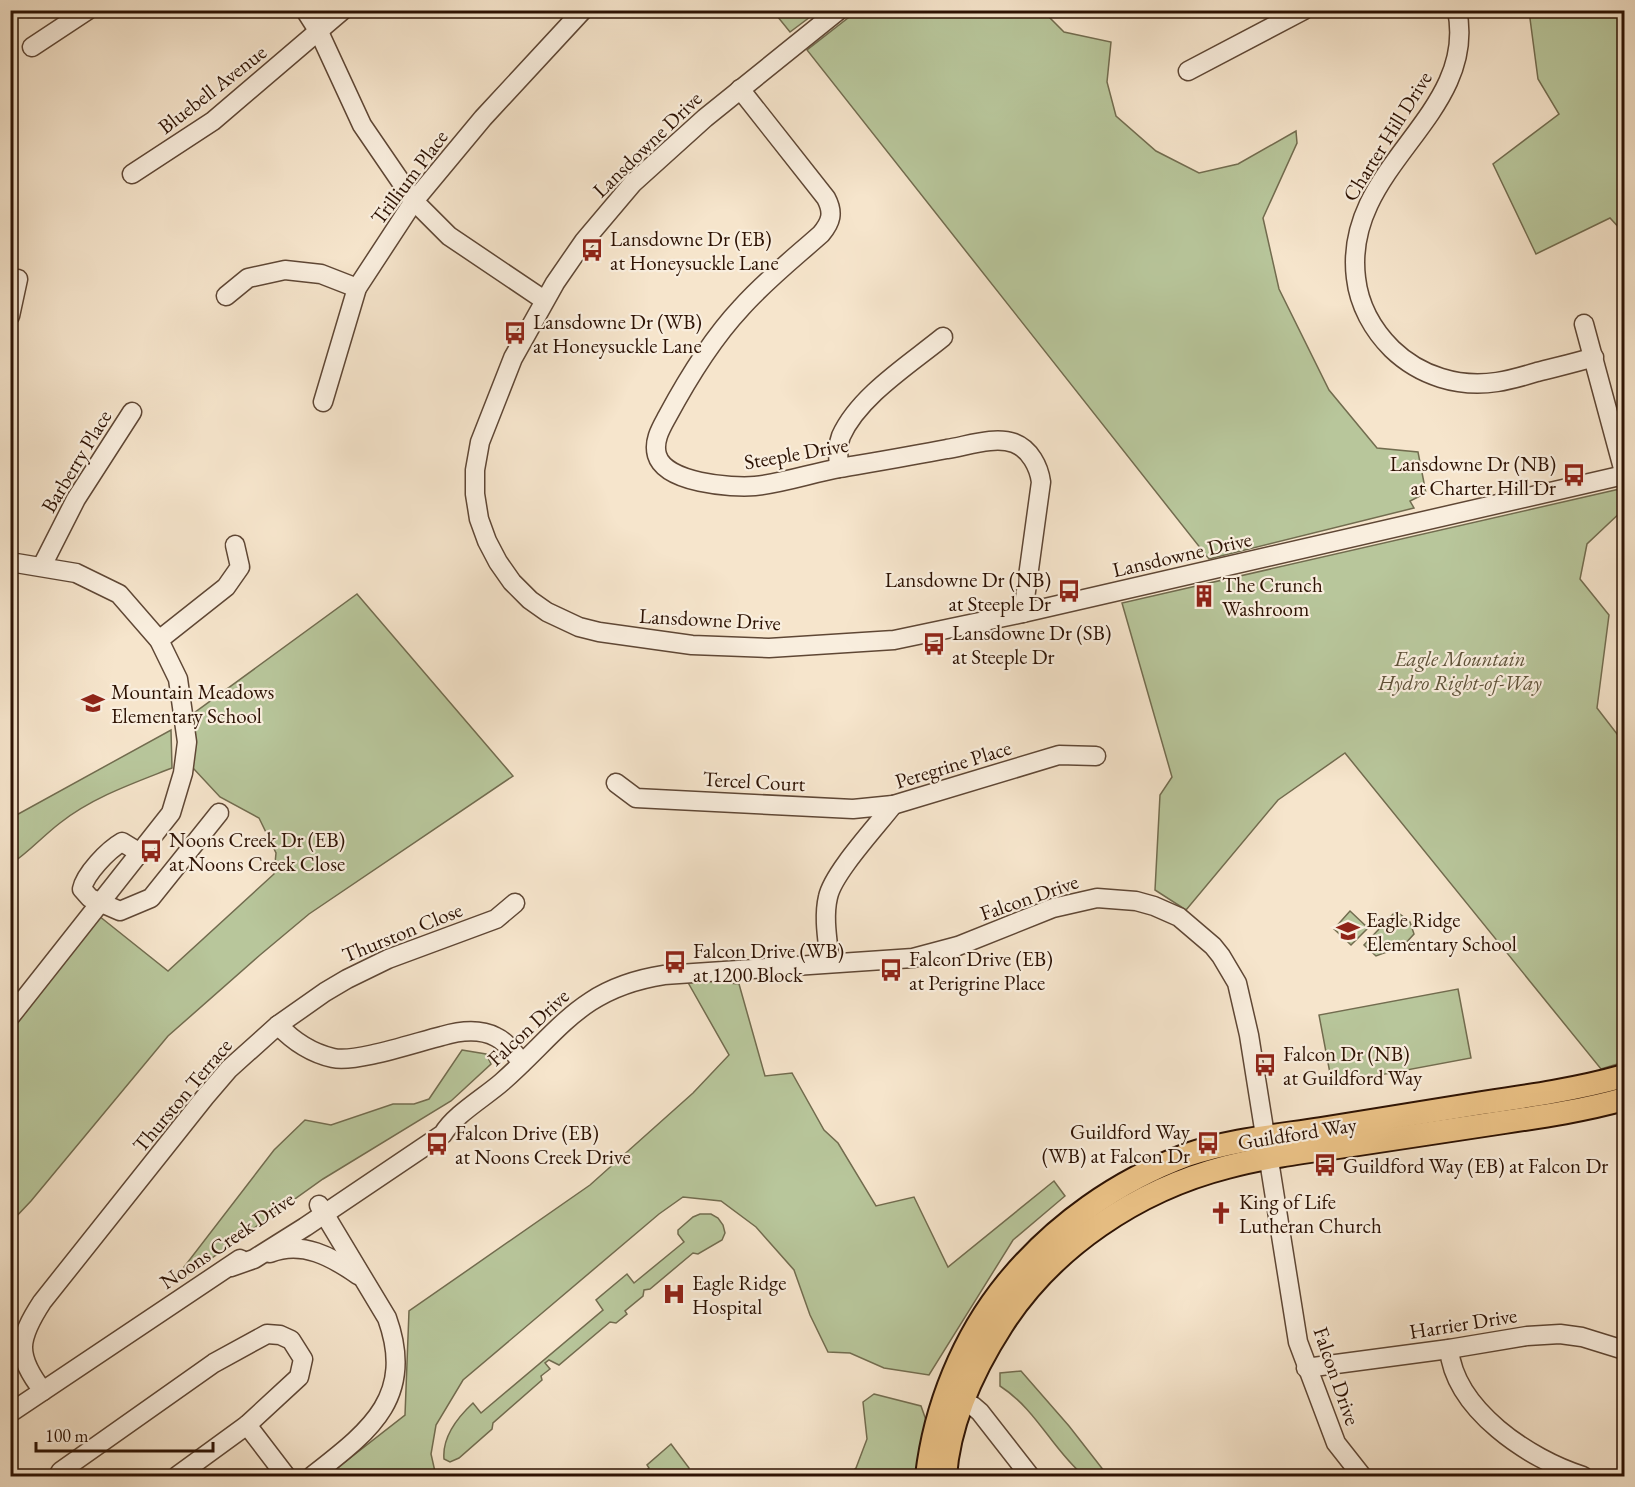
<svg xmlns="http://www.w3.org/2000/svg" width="1635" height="1487" viewBox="0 0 1635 1487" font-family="'EB Garamond',serif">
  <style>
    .green { fill: #b8c69b; stroke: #726c4f; stroke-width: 1.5 }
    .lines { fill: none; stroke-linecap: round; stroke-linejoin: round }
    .minor-casing { stroke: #5f4735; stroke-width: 21 }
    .major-casing { stroke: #2d1203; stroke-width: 26 }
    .minor { stroke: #f9eede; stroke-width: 18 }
    .major { stroke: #ebc286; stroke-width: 22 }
    .labels { text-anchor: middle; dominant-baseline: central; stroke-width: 4.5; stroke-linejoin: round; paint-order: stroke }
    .street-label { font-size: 21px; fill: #2d1203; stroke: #f9eede }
    .poi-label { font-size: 21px; fill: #2d1203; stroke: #f9eede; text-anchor: start }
    .park-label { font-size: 21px; font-style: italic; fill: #5e5138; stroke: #f9eede }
  </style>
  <rect width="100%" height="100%" fill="#f6e5cc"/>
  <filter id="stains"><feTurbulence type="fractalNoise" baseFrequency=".00333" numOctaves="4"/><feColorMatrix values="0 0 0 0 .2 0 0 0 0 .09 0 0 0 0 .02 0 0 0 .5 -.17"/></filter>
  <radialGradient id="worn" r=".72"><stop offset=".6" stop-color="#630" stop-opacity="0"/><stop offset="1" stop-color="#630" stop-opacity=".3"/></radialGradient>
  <g class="green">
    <polygon points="773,11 818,11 790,32"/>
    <polygon points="857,11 1043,11 1064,32 1111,42 1107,82 1116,116 1156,151 1199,173 1238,164 1296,131 1297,143 1263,218 1279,289 1329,390 1377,448 1418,452 1426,493 1410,501 1414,508 1209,559 807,50"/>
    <polygon points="1529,11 1624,11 1624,233 1610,218 1536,254 1493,164 1559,114 1538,79"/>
    <polygon points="1624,488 1624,509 1587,544 1580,579 1609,615 1597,708 1624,743 1624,1062 1601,1069 1345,753 1278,800 1186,910 1155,890 1160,795 1172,777 1122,603"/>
    <polygon points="357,594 513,776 309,914 260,955 168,1036 31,1201 11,1222 11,1029 99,916 168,971 274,874 276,853 259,818 220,797 193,768 194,713"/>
    <path d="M 171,730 L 172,768 C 134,783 93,797 60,823 C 43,836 29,852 11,864 L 11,818 Z"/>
    <polygon points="1350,911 1368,928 1351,945 1334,929"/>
    <polygon points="1396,911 1410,922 1414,934 1403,946 1376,956 1364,945"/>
    <polygon points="686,979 739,984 765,1076 792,1073 824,1130 838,1143 876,1206 914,1197 948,1267 1054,1181 1065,1196 1013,1240 929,1375 884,1368 850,1353 828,1352 810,1315 794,1270 756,1227 721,1201 683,1197 659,1214 463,1380 436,1425 431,1454 436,1476 327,1476 405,1415 409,1311 590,1185 693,1093 729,1055"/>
    <polygon points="1458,989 1471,1058 1332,1084 1319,1015"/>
    <polygon points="462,1050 486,1054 491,1064 451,1101 323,1179 188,1275 184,1267 274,1150 305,1120 331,1125 393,1104 414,1104 429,1099"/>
    <path d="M 700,1214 L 711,1214 L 718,1218 L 723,1225 L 725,1233 L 722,1240 L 698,1254 L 693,1253 L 650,1289 L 644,1290 L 643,1296 L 625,1311 L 627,1314 L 616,1323 L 610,1322 L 559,1365 L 549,1360 L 545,1363 L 550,1369 L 541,1376 L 542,1380 L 493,1423 L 492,1429 L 459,1458 L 450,1462 L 444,1459 C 442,1437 458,1417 473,1403 L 481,1413 L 603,1310 L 596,1300 L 627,1274 L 634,1283 L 684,1242 L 678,1234 L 678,1230 L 693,1217 Z"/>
    <path d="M 1021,1371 L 1069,1426 L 1108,1476 L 1084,1476 C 1052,1449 1037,1410 1000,1386 L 1000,1373 Z"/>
    <polygon points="874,1394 921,1406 926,1420 920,1476 847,1476 856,1468 867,1439 863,1402"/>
    <polygon points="671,1444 689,1468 689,1475 639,1476 649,1468 647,1465"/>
  </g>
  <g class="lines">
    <g class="minor-casing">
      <g id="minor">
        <polyline points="305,10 319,32 362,125 414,201 449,236 544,300"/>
        <polyline points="839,10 705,118 633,183 584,241 555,283 513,358 480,442 475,470 475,494 479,519 487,541 498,562 512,582 530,600 547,612 579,627 599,632 692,645 769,648 894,640 1023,613 1624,475"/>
        <path d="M 1457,10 C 1479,116 1342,166 1356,278 C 1359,305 1373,330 1392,349 C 1420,376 1459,388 1497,382 C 1510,380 1524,376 1537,372 C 1556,367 1575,363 1594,357"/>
        <polyline points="32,47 88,10"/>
        <polyline points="1188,71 1304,10"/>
        <path d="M 740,89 L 826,198 C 834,213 831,222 821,234 C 794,258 765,281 741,308 C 711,340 688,378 667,417 C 661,428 653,441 657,455 C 665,483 731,488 755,486 C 784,483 812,473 840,468 C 875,462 911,456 947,449 C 967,446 994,436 1014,443 C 1030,449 1039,467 1041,482 L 1023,613"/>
        <polyline points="132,174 213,121 343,10"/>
        <polyline points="226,296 248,278 285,270 321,274 357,288"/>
        <polyline points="10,316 18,279"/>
        <polyline points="1584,324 1624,472"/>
        <polyline points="323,402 357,288 414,201 483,118 583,10"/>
        <path d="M 839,468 C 838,458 837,446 841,436 C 859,396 910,364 943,337"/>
        <polyline points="10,562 76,573 119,594 159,640 178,679 187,742 183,773 171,813 10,1017"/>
        <polyline points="42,566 76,499 132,412"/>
        <polyline points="159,640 226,587 240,567 235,545"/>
        <polyline points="616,783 636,798 853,809 893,805 1059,755 1096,756"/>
        <path d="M 140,853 L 122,842 C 108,850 85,874 82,889 L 90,898 L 120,911 L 151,898 L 219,813"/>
        <path d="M 830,963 C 828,942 823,918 828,897 C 833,873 877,826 893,805"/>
        <path d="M 278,1025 C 293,1041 311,1053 333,1058 C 356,1063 417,1042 442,1036 C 459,1031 479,1028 496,1037 C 507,1042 514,1053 522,1063"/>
        <path d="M 270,1253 C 302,1240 332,1257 358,1275"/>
        <path d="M 231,1267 L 254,1259 L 305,1227 L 443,1134 C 454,1115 485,1097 502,1082 C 560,1031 580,988 664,975 L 913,958 L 958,946 L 1053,908 L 1097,898 L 1136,901 L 1154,906 L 1179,917 L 1213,946 L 1221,956 L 1237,983 L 1249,1035 L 1298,1342 L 1336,1443 L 1362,1476"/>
        <path d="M 1449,1349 C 1455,1410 1529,1459 1583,1476"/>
        <polyline points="1306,1368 1449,1349 1527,1336 1560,1334 1582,1337 1624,1350"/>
        <path d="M 43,1391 C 15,1355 18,1339 42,1302 L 205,1097 L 229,1069 L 278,1025 L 325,992 L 347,979 L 388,959 L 496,919 L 515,903"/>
        <polyline points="949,1401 973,1406 980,1412 1030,1476"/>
        <polyline points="10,1413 240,1259"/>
        <polyline points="247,1425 286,1476"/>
        <polyline points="58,1476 61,1471 214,1363 267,1334 280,1335 291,1340 303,1359 299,1377 247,1425 177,1476"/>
        <path d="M 312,1476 C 368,1432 416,1398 387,1318 L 319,1205"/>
      </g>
    </g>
    <g class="major-casing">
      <g id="major">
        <path d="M 927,1476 C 935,1407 963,1337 1008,1282 C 1055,1225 1117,1181 1187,1155 C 1230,1140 1276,1136 1321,1129 C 1374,1120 1428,1112 1482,1103 C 1530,1096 1578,1089 1624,1076"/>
        <path d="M 945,1476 C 949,1422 973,1370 1002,1325 C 1052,1247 1137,1190 1227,1167 C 1268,1156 1310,1151 1352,1145 C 1403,1137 1453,1130 1504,1122 C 1545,1116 1585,1110 1624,1099"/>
      </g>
    </g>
    <use href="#minor" class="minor"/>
    <use href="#major" class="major"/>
  </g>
  <defs>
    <g id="bus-bare" transform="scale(1.8)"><path d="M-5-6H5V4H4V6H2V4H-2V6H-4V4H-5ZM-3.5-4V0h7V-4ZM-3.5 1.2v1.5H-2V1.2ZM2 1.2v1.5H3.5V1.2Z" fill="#8f2418" stroke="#f9eede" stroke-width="2.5" paint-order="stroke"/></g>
    <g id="building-bare" transform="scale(1.8)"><path d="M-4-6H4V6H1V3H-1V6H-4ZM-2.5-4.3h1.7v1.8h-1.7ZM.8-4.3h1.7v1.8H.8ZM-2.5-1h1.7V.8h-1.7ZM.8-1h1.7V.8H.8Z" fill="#8f2418" stroke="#f9eede" stroke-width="2.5" paint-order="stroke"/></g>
    <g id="school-bare" transform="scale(1.8)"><path d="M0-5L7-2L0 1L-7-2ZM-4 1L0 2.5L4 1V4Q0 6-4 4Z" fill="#8f2418" stroke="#f9eede" stroke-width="2.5" paint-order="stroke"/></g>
    <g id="church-bare" transform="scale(1.8)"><path d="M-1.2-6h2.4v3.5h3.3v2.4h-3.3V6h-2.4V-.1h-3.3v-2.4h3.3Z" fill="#8f2418" stroke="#f9eede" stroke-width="2.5" paint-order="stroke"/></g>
    <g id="hospital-bare" transform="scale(1.8)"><path d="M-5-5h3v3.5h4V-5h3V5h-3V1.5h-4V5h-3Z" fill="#8f2418" stroke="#f9eede" stroke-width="2.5" paint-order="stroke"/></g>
  </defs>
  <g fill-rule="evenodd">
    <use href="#bus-bare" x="592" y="250"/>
    <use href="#bus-bare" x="515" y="333"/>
    <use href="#bus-bare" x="1574" y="475"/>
    <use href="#bus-bare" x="1069" y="591"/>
    <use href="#building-bare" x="1204" y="596"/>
    <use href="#bus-bare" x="934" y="644"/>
    <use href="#school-bare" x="93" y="703"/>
    <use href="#bus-bare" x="151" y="851"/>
    <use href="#school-bare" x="1348" y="931"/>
    <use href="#bus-bare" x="675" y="962"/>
    <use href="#bus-bare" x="891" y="970"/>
    <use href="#bus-bare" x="1265" y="1065"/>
    <use href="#bus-bare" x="1208" y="1143"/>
    <use href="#bus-bare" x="437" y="1144"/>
    <use href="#bus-bare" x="1325" y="1165"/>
    <use href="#church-bare" x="1221" y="1213"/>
    <use href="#hospital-bare" x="674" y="1294"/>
  </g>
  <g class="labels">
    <g class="street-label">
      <text transform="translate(212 89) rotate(-38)">Bluebell Avenue</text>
      <text transform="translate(1387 136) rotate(-58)">Charter Hill Drive</text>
      <text transform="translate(647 144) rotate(-44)">Lansdowne Drive</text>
      <text transform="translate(409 177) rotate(-53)">Trillium Place</text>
      <text transform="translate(796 453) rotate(-10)">Steeple Drive</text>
      <text transform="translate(76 461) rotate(-59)">Barberry Place</text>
      <text transform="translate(1182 554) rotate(-13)">Lansdowne Drive</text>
      <text transform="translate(710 619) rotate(3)">Lansdowne Drive</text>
      <text transform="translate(953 764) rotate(-17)">Peregrine Place</text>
      <text transform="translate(754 781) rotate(3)">Tercel Court</text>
      <text transform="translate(1029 897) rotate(-19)">Falcon Drive</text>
      <text transform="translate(402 932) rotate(-22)">Thurston Close</text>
      <text transform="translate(528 1027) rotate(-43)">Falcon Drive</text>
      <text transform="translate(182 1095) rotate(-50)">Thurston Terrace</text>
      <text transform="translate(1297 1133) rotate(-9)">Guildford Way</text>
      <text transform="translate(227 1240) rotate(-34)">Noons Creek Drive</text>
      <text transform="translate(1463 1323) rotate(-9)">Harrier Drive</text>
      <text transform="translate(1337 1376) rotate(71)">Falcon Drive</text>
    </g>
    <g class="poi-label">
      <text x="610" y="238">Lansdowne Dr (EB)<tspan x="610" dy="24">at Honeysuckle Lane</tspan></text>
      <text x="533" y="321">Lansdowne Dr (WB)<tspan x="533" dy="24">at Honeysuckle Lane</tspan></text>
      <text x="1556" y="463" text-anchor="end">Lansdowne Dr (NB)<tspan x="1556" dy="24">at Charter Hill Dr</tspan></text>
      <text x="1051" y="579" text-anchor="end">Lansdowne Dr (NB)<tspan x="1051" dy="24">at Steeple Dr</tspan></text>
      <text x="1222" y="584">The Crunch<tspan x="1222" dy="24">Washroom</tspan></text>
      <text x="952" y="632">Lansdowne Dr (SB)<tspan x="952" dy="24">at Steeple Dr</tspan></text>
      <text x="111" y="691">Mountain Meadows<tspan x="111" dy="24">Elementary School</tspan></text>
      <text x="169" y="839">Noons Creek Dr (EB)<tspan x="169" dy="24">at Noons Creek Close</tspan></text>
      <text x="1366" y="919">Eagle Ridge<tspan x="1366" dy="24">Elementary School</tspan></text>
      <text x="693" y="950">Falcon Drive (WB)<tspan x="693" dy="24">at 1200 Block</tspan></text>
      <text x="909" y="958">Falcon Drive (EB)<tspan x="909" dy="24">at Perigrine Place</tspan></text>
      <text x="1283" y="1053">Falcon Dr (NB)<tspan x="1283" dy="24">at Guildford Way</tspan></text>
      <text x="1190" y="1131" text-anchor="end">Guildford Way<tspan x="1190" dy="24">(WB) at Falcon Dr</tspan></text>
      <text x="455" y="1132">Falcon Drive (EB)<tspan x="455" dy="24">at Noons Creek Drive</tspan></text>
      <text x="1343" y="1165">Guildford Way (EB) at Falcon Dr</text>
      <text x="1239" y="1201">King of Life<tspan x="1239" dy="24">Lutheran Church</tspan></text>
      <text x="692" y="1282">Eagle Ridge<tspan x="692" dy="24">Hospital</tspan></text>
    </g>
    <g class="park-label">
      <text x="1460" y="658">Eagle Mountain<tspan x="1460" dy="24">Hydro Right-of-Way</tspan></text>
    </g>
  </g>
  <rect width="1635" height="1487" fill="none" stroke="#f6e5cc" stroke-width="36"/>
  <rect x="12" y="12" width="1611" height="1463" fill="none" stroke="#2d1203" stroke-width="3"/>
  <rect x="18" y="18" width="1599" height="1451" fill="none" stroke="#2d1203" stroke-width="1.5"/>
  <path d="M36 1442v9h177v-9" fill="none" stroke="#2d1203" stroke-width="3"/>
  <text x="45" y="1442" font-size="18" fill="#2d1203" stroke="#f9eede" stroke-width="4.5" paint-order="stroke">100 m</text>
  <rect width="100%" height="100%" filter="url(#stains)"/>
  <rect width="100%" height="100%" fill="url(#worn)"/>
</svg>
